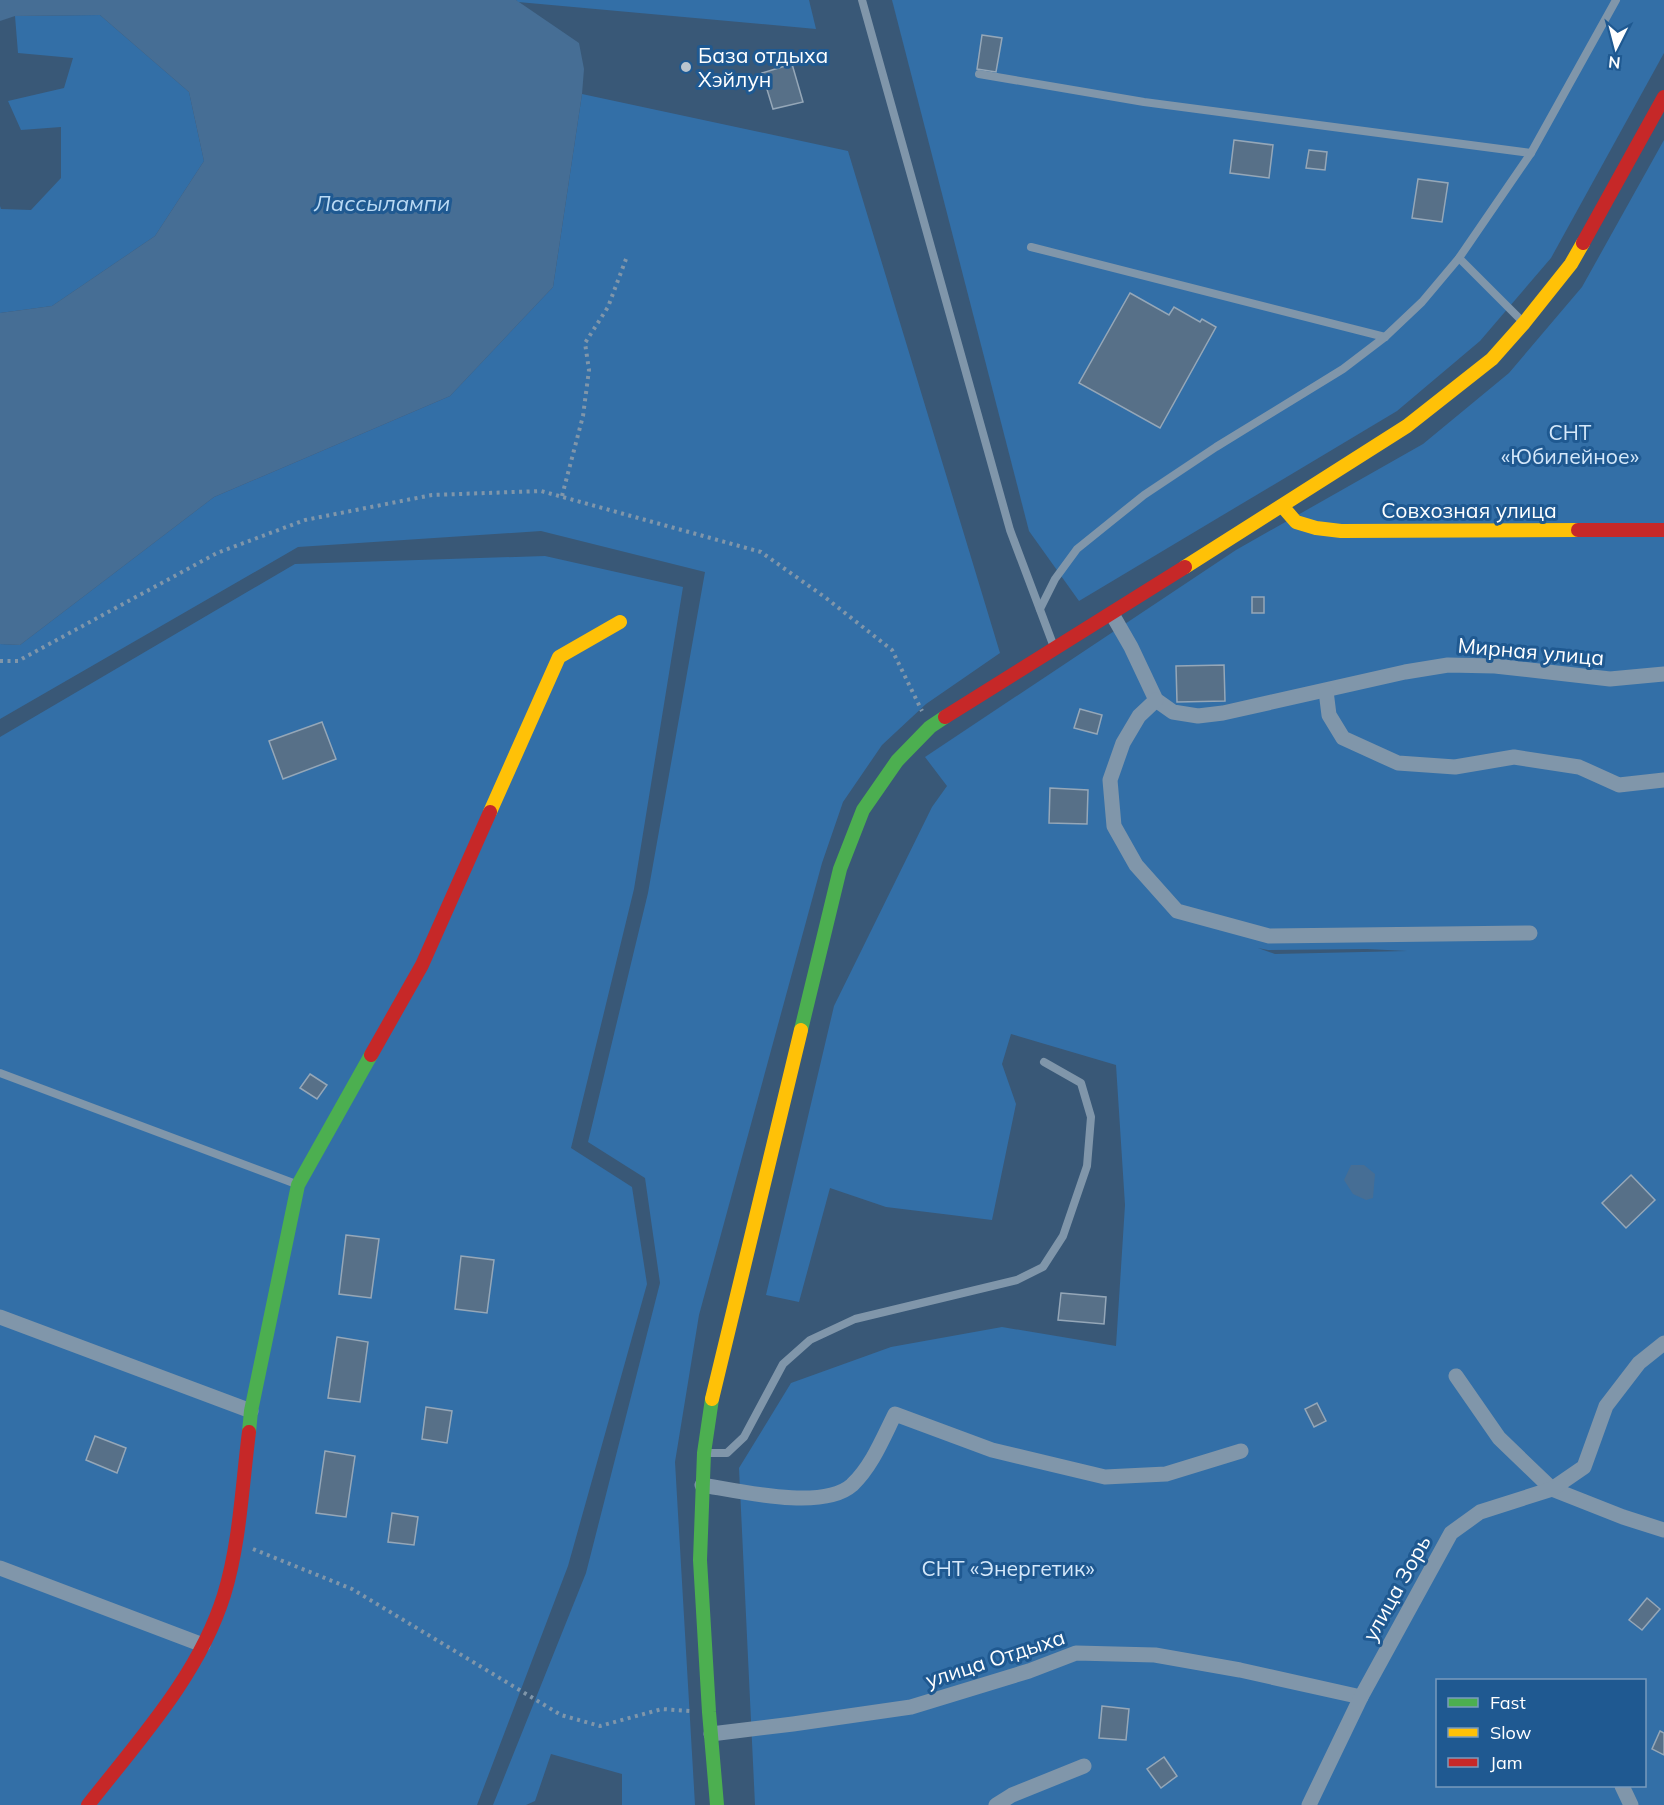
<svg xmlns="http://www.w3.org/2000/svg" width="1664" height="1805" viewBox="0 0 1664 1805" font-family="Mulish,sans-serif">
  <style>
    .green { fill: #336fa7; fill-rule: evenodd }
    .water { fill: #466e95 }
    .building { fill: #577088; stroke: #95a7b8; stroke-width: 1.5 }
    .lines { fill: none; stroke-linecap: round; stroke-linejoin: round }
    .path { stroke: #8096aa; stroke-width: 4; stroke-dasharray: 3 4.5; stroke-linecap: butt }
    .lane { stroke: #8096aa; stroke-width: 8 }
    .street { stroke: #8096aa; stroke-width: 15 }
    .fast { stroke: #4caf50; stroke-width: 14 }
    .slow { stroke: #ffc107; stroke-width: 14 }
    .jam { stroke: #c62828; stroke-width: 14 }
    .poi-dot { fill: #bac5cf; stroke: #1f5991; stroke-width: 2 }
    .labels { text-anchor: middle; dominant-baseline: central; stroke-width: 6; stroke-linejoin: round; paint-order: stroke }
    .poi-label { font-size: 21px; fill: #fff; stroke: #1f5991; text-anchor: start }
    .park-label { font-size: 21px; fill: #d5e8fa; stroke: #1f5991 }
    .street-label { font-size: 21px; fill: #fff; stroke: #1f5991 }
    .water-label { font-size: 22px; font-style: italic; fill: #bbdaf4; stroke: #1f5991 }
  </style>
  <rect width="100%" height="100%" fill="#395877"/>
  <g class="green">
    <polygon points="516,0 809,0 816,29 518,2"/>
    <polygon points="892,0 1664,0 1664,53 1551,258 1480,341 1397,411 1079,601 1029,531"/>
    <polygon points="100,15 189,92 204,161 155,236 52,306 0,313 0,206 1,209 31,210 61,178 61,127 21,130 8,101 64,88 73,58 18,53 15,16"/>
    <polygon points="582,94 848,151 1000,653 926,704 882,745 843,802 822,863 699,1315 675,1462 695,1805 622,1805 622,1774 551,1754 535,1801 526,1805 493,1805 586,1573 660,1283 645,1178 588,1142 648,893 705,572 541,531 298,547 0,719 0,644 20,645 214,497 450,396 553,287"/>
    <path d="M 1664,140 L 1664,1805 L 755,1805 L 739,1468 L 791,1383 L 891,1347 L 1002,1327 L 1116,1346 L 1125,1205 L 1116,1065 L 1011,1034 L 1002,1064 L 1016,1104 L 992,1220 L 886,1207 L 830,1188 L 799,1302 L 766,1295 L 834,1006 L 932,807 L 947,786 L 925,757 L 1236,550 L 1423,444 L 1509,373 L 1582,287 ZM 1258,948 L 1268,950 L 1367,949 L 1407,951 L 1275,954 ZM 1438,1680 L 1644,1680 L 1644,1786 L 1438,1786 Z"/>
    <polygon points="545,556 683,587 634,889 571,1148 632,1187 647,1284 568,1566 477,1805 0,1805 0,737 295,564"/>
  </g>
  <g class="water">
    <polygon points="0,0 516,0 579,43 584,69 582,94 553,287 450,396 214,497 20,645 0,644 0,313 52,306 155,236 204,161 189,92 100,15 15,16 0,21"/>
    <polygon points="1351,1165 1364,1165 1375,1174 1373,1198 1366,1200 1353,1194 1344,1180"/>
  </g>
  <g class="building">
    <polygon points="982,35 1002,38 996,72 977,69"/>
    <polygon points="792,64 803,102 773,109 762,73"/>
    <polygon points="1234,140 1273,145 1269,178 1230,173"/>
    <polygon points="1309,150 1327,152 1325,170 1306,168"/>
    <polygon points="1418,179 1448,183 1442,222 1412,218"/>
    <polygon points="1130,293 1169,315 1174,307 1200,322 1202,319 1216,327 1160,428 1079,383"/>
    <rect x="1252" y="597" width="12" height="16"/>
    <polygon points="1224,665 1225,701 1177,702 1176,666"/>
    <polygon points="1080,709 1102,715 1097,734 1074,728"/>
    <polygon points="322,722 336,759 283,779 269,741"/>
    <polygon points="1050,788 1088,790 1087,824 1049,823"/>
    <polygon points="310,1074 327,1085 317,1099 300,1088"/>
    <polygon points="1631,1175 1655,1200 1626,1228 1602,1203"/>
    <polygon points="346,1235 379,1239 371,1298 339,1294"/>
    <polygon points="461,1256 494,1260 487,1313 455,1309"/>
    <polygon points="1061,1293 1106,1297 1104,1324 1058,1320"/>
    <polygon points="337,1337 368,1342 360,1402 328,1398"/>
    <polygon points="1317,1403 1326,1421 1314,1427 1305,1409"/>
    <polygon points="426,1407 452,1411 447,1443 422,1439"/>
    <polygon points="95,1436 126,1448 117,1473 86,1460"/>
    <polygon points="325,1451 355,1456 346,1517 316,1513"/>
    <polygon points="392,1513 418,1517 414,1545 388,1542"/>
    <polygon points="1647,1598 1660,1609 1642,1630 1629,1620"/>
    <polygon points="1102,1706 1129,1709 1126,1740 1099,1738"/>
    <polygon points="1660,1731 1664,1733 1664,1755 1652,1749"/>
    <polygon points="1164,1757 1177,1776 1161,1788 1147,1769"/>
  </g>
  <g class="lines">
    <g class="path">
      <polyline points="562,496 583,416 589,370 585,343 608,307 626,259"/>
      <polyline points="0,661 18,661 217,553 305,520 432,495 541,491 761,552 826,598 892,650 922,711"/>
      <polyline points="253,1549 352,1589 561,1715 600,1726 662,1709 690,1711"/>
    </g>
    <g class="lane">
      <polyline points="862,0 1010,530 1054,647"/>
      <polyline points="979,74 1144,102 1531,153"/>
      <polyline points="1031,247 1385,337"/>
      <polyline points="1459,258 1523,322"/>
      <polyline points="1040,609 1055,579 1077,549 1108,524 1144,495 1216,447 1343,369 1385,337 1422,302 1459,258 1531,153 1616,0"/>
      <polyline points="0,1073 296,1184"/>
      <polyline points="706,1453 727,1453 744,1437 783,1364 810,1340 855,1319 1017,1280 1043,1267 1063,1236 1087,1166 1091,1117 1081,1083 1044,1062"/>
    </g>
    <g class="street">
      <polyline points="1112,614 1131,647 1156,700 1173,712 1198,716 1223,713 1405,672 1448,665 1495,666 1610,679 1664,674"/>
      <polyline points="1326,691 1329,715 1343,738 1398,763 1455,767 1514,757 1579,767 1619,785 1664,780"/>
      <polyline points="1156,700 1139,716 1123,743 1110,780 1114,826 1136,865 1177,911 1269,936 1530,933"/>
      <polyline points="0,1317 251,1411"/>
      <polyline points="1456,1376 1499,1438 1552,1489 1623,1517 1664,1530"/>
      <path d="M 702,1485 C 739,1491 823,1511 852,1485 C 872,1466 883,1438 895,1414 L 992,1450 L 1105,1477 L 1166,1474 L 1241,1451"/>
      <polyline points="0,1568 203,1645"/>
      <polyline points="711,1734 793,1724 911,1707 1029,1671 1076,1653 1155,1655 1240,1670 1361,1697"/>
      <polyline points="1622,1786 1631,1805"/>
      <polyline points="996,1805 1012,1795 1084,1766"/>
      <polyline points="1309,1805 1361,1697 1451,1533 1480,1512 1552,1489 1584,1467 1606,1406 1639,1363 1664,1343"/>
    </g>
    <g class="fast">
      <polyline points="801,1030 840,869 863,810 897,761 930,727 945,717"/>
      <polyline points="712,1399 704,1453 700,1560 709,1712 717,1805"/>
      <polyline points="249,1432 251,1411 298,1185 371,1055"/>
    </g>
    <g class="slow">
      <polyline points="1282,506 1296,522 1316,528 1341,531 1578,530"/>
      <polyline points="1185,567 1407,426 1492,359 1524,323 1571,264 1583,243"/>
      <polyline points="490,812 559,657 620,622"/>
      <polyline points="712,1399 801,1030"/>
    </g>
    <g class="jam">
      <polyline points="1583,243 1664,97"/>
      <polyline points="1578,530 1664,530"/>
      <polyline points="945,717 1185,567"/>
      <polyline points="371,1055 422,965 490,812"/>
      <path d="M 88,1805 C 139,1740 199,1675 224,1595 C 240,1543 242,1486 249,1432"/>
    </g>
  </g>
  <circle class="poi-dot" cx="686" cy="67" r="6"/>
  <g class="labels">
    <g class="poi-label">
      <text x="698" y="55">База отдыха<tspan x="698" dy="24">Хэйлун</tspan></text>
    </g>
    <g class="park-label">
      <text x="1570" y="432">СНТ<tspan x="1570" dy="24">«Юбилейное»</tspan></text>
      <text x="1008" y="1568">СНТ «Энергетик»</text>
    </g>
    <g class="street-label">
      <text x="1469" y="510">Совхозная улица</text>
      <text transform="translate(1531 651) rotate(5)">Мирная улица</text>
      <text transform="translate(1396 1588) rotate(-61)">улица Зорь</text>
      <text transform="translate(995 1658) rotate(-18)">улица Отдыха</text>
    </g>
    <g class="water-label">
      <text x="382" y="203">Лассылампи</text>
    </g>
  </g>
  <rect x="1436" y="1679" width="210" height="108" fill="#1f5991" stroke="#799bbd" stroke-width="1.5"/>
  <rect x="1448" y="1698" width="30" height="9" fill="#4caf50" stroke="#799bbd" stroke-width="1.5"/>
  <text x="1490" y="1709" font-size="18" fill="#ffffff">Fast</text>
  <rect x="1448" y="1728" width="30" height="9" fill="#ffc107" stroke="#799bbd" stroke-width="1.5"/>
  <text x="1490" y="1739" font-size="18" fill="#ffffff">Slow</text>
  <rect x="1448" y="1758" width="30" height="9" fill="#c62828" stroke="#799bbd" stroke-width="1.5"/>
  <text x="1490" y="1769" font-size="18" fill="#ffffff">Jam</text>
  <g transform="translate(1616 48) rotate(186)" stroke="#1f5991" stroke-width="4.5" paint-order="stroke">
  <path d="M0-4.5L10 22L0 15L-10 22Z" fill="#ffffff"/>
  <text y="-9" font-size="16" font-weight="bold" text-anchor="middle" fill="#ffffff">N</text>
  </g>
</svg>
